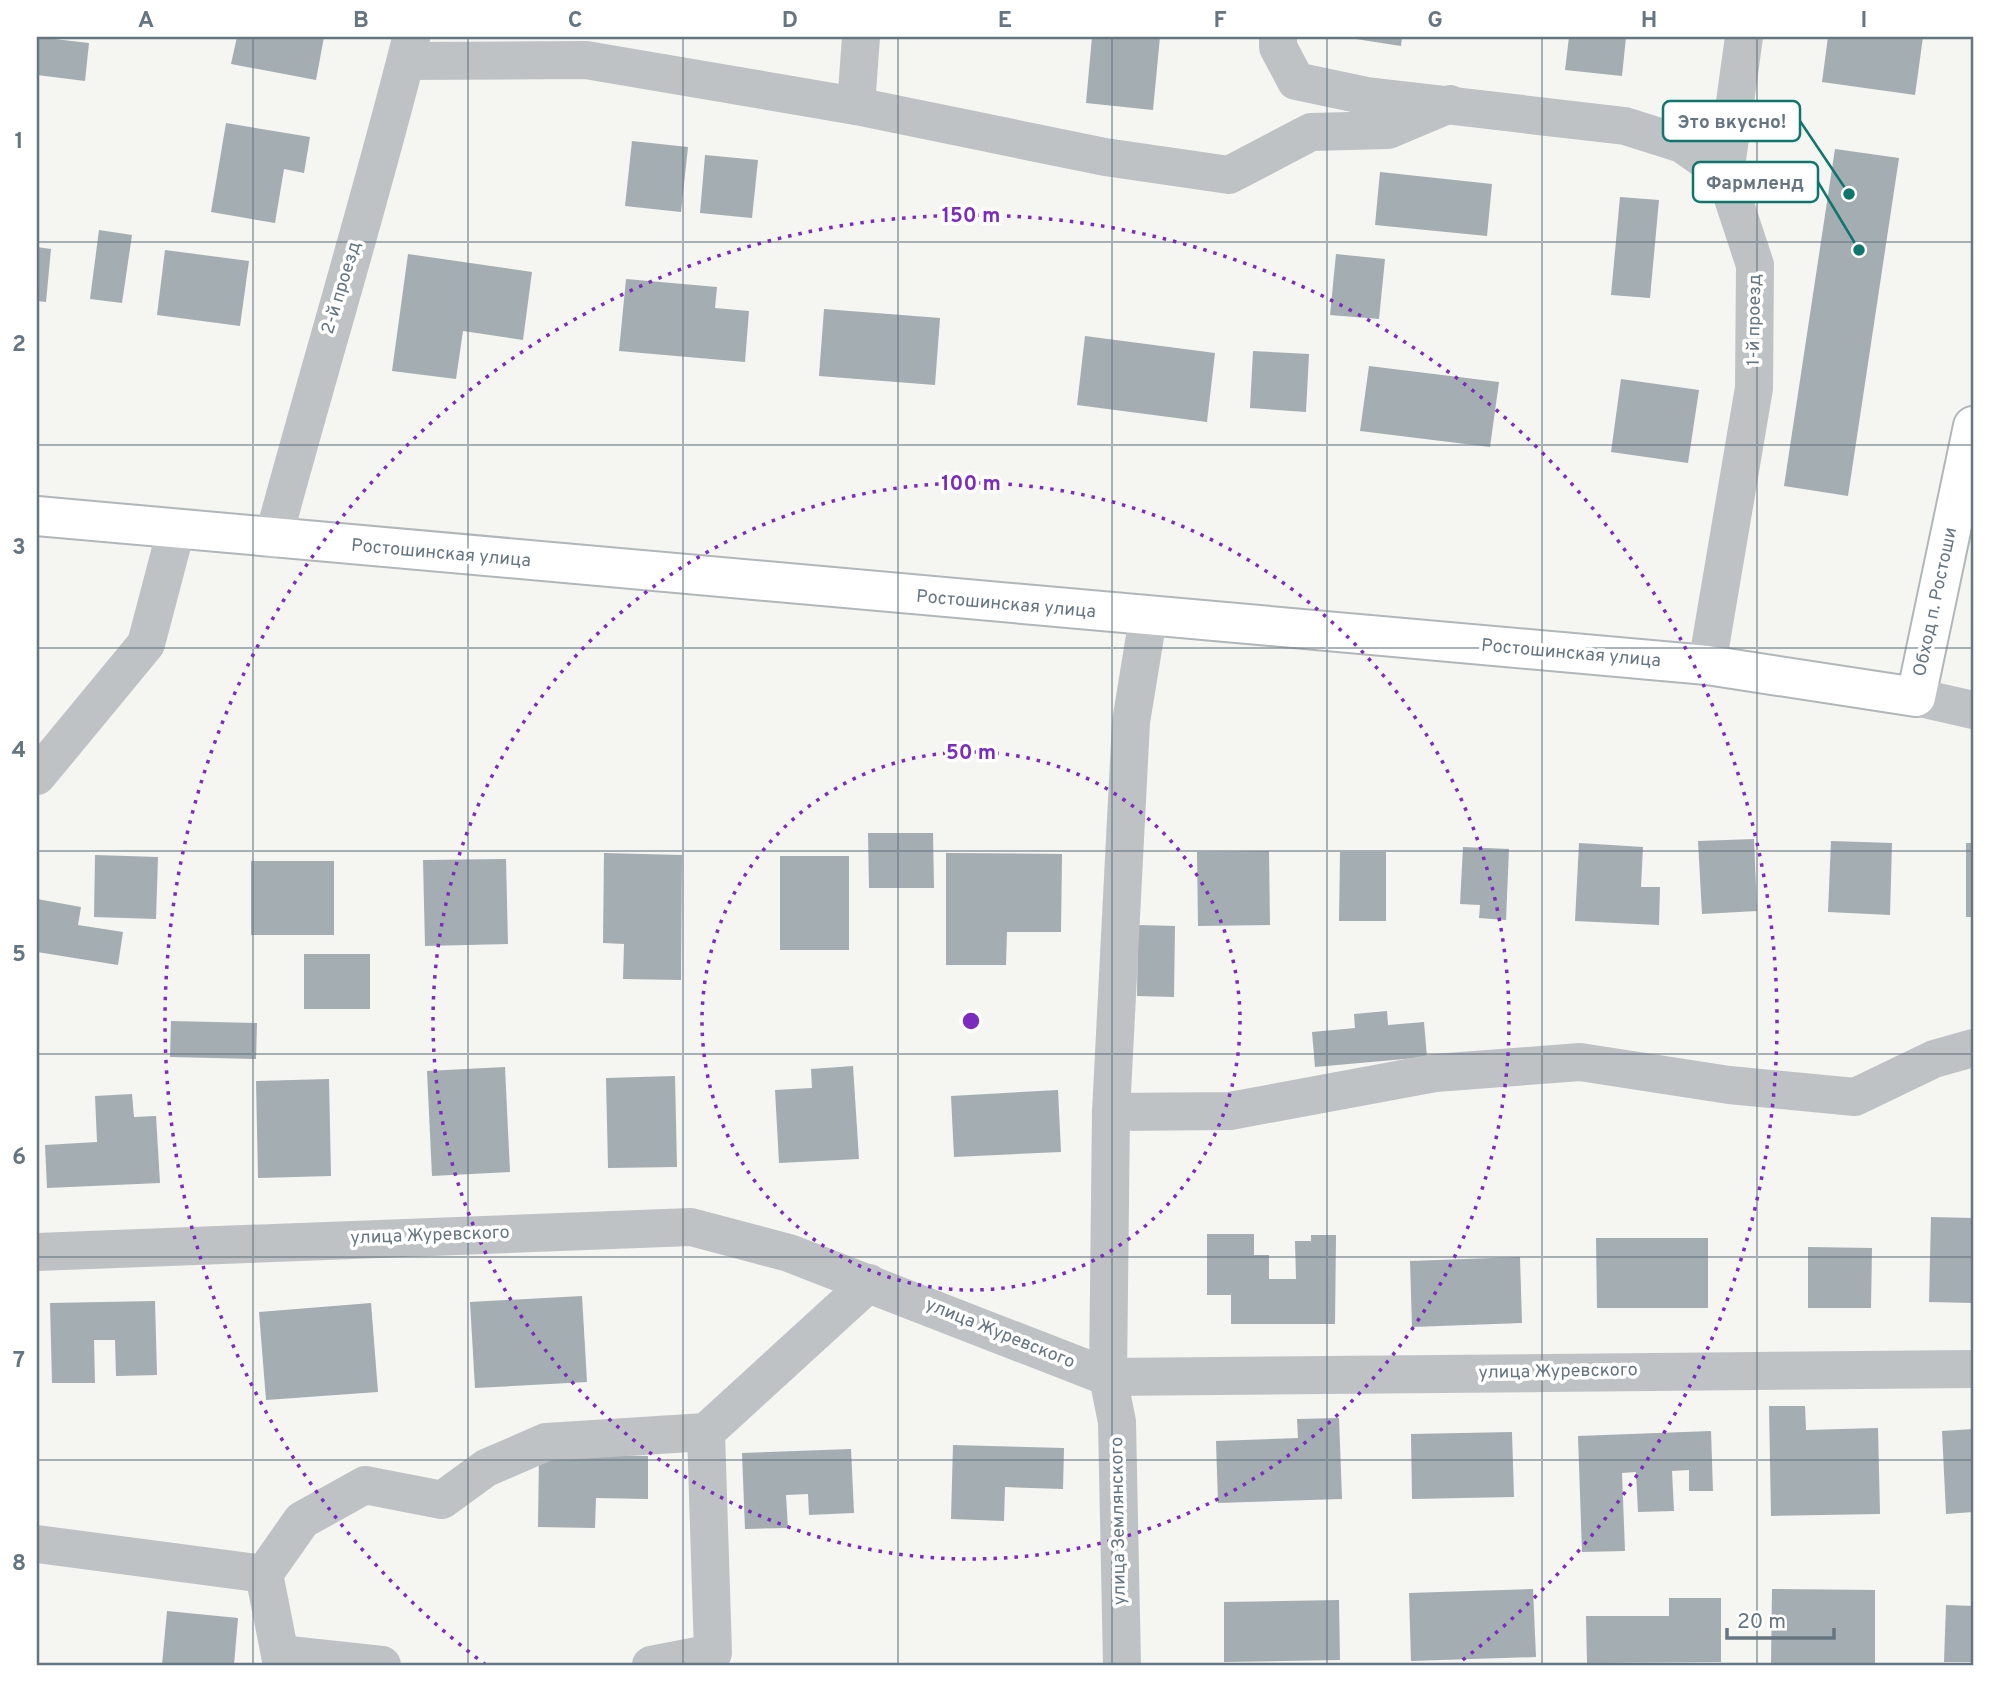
<svg xmlns="http://www.w3.org/2000/svg" width="2010" height="1702" viewBox="0 0 2010 1702" font-family="Overpass,sans-serif">
  <style>
    .building { fill: #a4adb2 }
    .lines { fill: none; stroke-linecap: round; stroke-linejoin: round }
    .major-casing { stroke: #b1b6b9; stroke-width: 42 }
    .minor { stroke: #bec2c5; stroke-width: 38 }
    .major { stroke: #fff; stroke-width: 38 }
    .grid { fill: none; stroke: #657581; stroke-width: 2; stroke-opacity: 0.55 }
    .ring { fill: none; stroke: #7b2cbf; stroke-width: 3.5; stroke-dasharray: 3.5 7 }
    .labels { text-anchor: middle; dominant-baseline: central; stroke-width: 7; stroke-linejoin: round; paint-order: stroke }
    .street-label { font-size: 18px; fill: #657581; stroke: #fff }
    .centre { fill: #7b2cbf; stroke: #fff; stroke-width: 3.5 }
    .ring-label { font-size: 21px; text-anchor: middle; font-weight: bold; fill: #7b2cbf; stroke: #fff; stroke-width: 7; stroke-linejoin: round; paint-order: stroke }
    .leader { fill: none; stroke: #0f766e; stroke-width: 2.5 }
    .callout-dot { fill: #0f766e; stroke: #fff; stroke-width: 2.5 }
    .callout { fill: #fff; stroke: #0f766e; stroke-width: 2.5 }
    .callout-label { font-size: 19px; text-anchor: middle; font-weight: bold; fill: #657581 }
    .neatline { fill: none; stroke: #657581; stroke-width: 2.5 }
    .grid-label { font-size: 23px; text-anchor: middle; font-weight: bold; fill: #657581 }
  </style>
  <rect width="100%" height="100%" fill="#f5f5f1"/>
  <g class="building">
    <polygon points="37,37 89,43 85,81 37,75"/>
    <polygon points="237,37 324,37 316,80 231,64"/>
    <polygon points="1092,37 1160,37 1153,110 1086,103"/>
    <polygon points="1343,37 1402,37 1401,46"/>
    <polygon points="1569,37 1626,37 1622,76 1565,70"/>
    <polygon points="1828,37 1923,37 1915,95 1822,82"/>
    <polygon points="226,123 310,137 304,173 284,169 275,223 211,212"/>
    <polygon points="632,141 688,147 681,212 625,206"/>
    <polygon points="1835,149 1899,158 1848,496 1784,486"/>
    <polygon points="705,155 758,160 752,218 700,213"/>
    <polygon points="1380,172 1492,184 1487,236 1375,225"/>
    <polygon points="1620,197 1659,200 1650,298 1611,295"/>
    <polygon points="99,230 132,235 122,303 90,299"/>
    <polygon points="37,247 51,249 46,302 37,301"/>
    <polygon points="165,250 249,261 240,326 157,315"/>
    <polygon points="408,254 532,272 523,340 463,331 456,379 392,371"/>
    <polygon points="1336,254 1385,259 1379,319 1330,315"/>
    <polygon points="626,279 717,287 715,308 749,311 745,362 619,351"/>
    <polygon points="824,309 940,318 935,385 819,376"/>
    <polygon points="1085,336 1215,353 1207,422 1077,405"/>
    <polygon points="1253,351 1309,354 1306,412 1250,408"/>
    <polygon points="1369,366 1499,382 1490,447 1360,431"/>
    <polygon points="1621,379 1699,390 1688,463 1611,452"/>
    <polygon points="868,833 933,833 934,888 869,888"/>
    <polygon points="1754,839 1757,911 1702,914 1698,841"/>
    <polygon points="1831,841 1892,843 1890,915 1828,912"/>
    <polygon points="1579,843 1643,847 1641,887 1660,887 1659,925 1575,921"/>
    <rect x="1966" y="843" width="7" height="74"/>
    <polygon points="1463,847 1509,849 1506,920 1479,918 1480,905 1460,904"/>
    <polygon points="1269,851 1270,925 1198,926 1197,852"/>
    <polygon points="1340,852 1386,852 1386,921 1339,921"/>
    <polygon points="604,853 682,855 681,980 623,979 624,944 603,943"/>
    <polygon points="946,853 1062,854 1061,932 1007,932 1006,965 946,965"/>
    <polygon points="95,855 158,857 156,919 94,917"/>
    <rect x="780" y="856" width="69" height="94"/>
    <polygon points="506,859 508,944 425,946 423,860"/>
    <rect x="251" y="861" width="83" height="74"/>
    <polygon points="37,899 81,907 78,925 123,932 118,965 37,952"/>
    <polygon points="1138,925 1175,926 1174,997 1137,996"/>
    <rect x="304" y="954" width="66" height="55"/>
    <polygon points="1387,1011 1388,1025 1424,1022 1427,1057 1315,1067 1312,1032 1355,1028 1354,1014"/>
    <polygon points="171,1021 257,1023 256,1059 170,1057"/>
    <polygon points="853,1066 859,1159 779,1163 775,1090 812,1088 811,1069"/>
    <polygon points="505,1067 510,1172 432,1176 427,1071"/>
    <polygon points="675,1076 677,1167 608,1168 606,1078"/>
    <polygon points="329,1079 331,1176 258,1178 256,1081"/>
    <polygon points="1058,1090 1061,1152 954,1157 951,1096"/>
    <polygon points="132,1094 134,1117 156,1116 160,1183 47,1188 45,1145 97,1142 95,1096"/>
    <polygon points="1931,1217 1973,1218 1973,1303 1929,1302"/>
    <polygon points="1207,1234 1254,1234 1254,1255 1269,1255 1269,1279 1296,1279 1295,1241 1311,1241 1311,1235 1336,1235 1335,1324 1231,1324 1231,1295 1207,1295"/>
    <polygon points="1596,1238 1708,1238 1708,1308 1597,1308"/>
    <polygon points="1808,1247 1872,1248 1871,1308 1808,1308"/>
    <polygon points="1520,1257 1522,1323 1412,1327 1410,1261"/>
    <polygon points="582,1296 587,1382 475,1388 470,1302"/>
    <polygon points="155,1301 157,1375 116,1376 115,1340 94,1340 95,1383 52,1383 50,1303"/>
    <polygon points="371,1303 378,1392 266,1400 259,1312"/>
    <polygon points="1769,1406 1805,1406 1806,1430 1878,1428 1880,1514 1771,1516"/>
    <polygon points="1339,1418 1342,1499 1218,1503 1216,1441 1298,1438 1297,1419"/>
    <polygon points="1973,1429 1973,1512 1946,1514 1942,1431"/>
    <polygon points="1711,1431 1713,1491 1689,1491 1689,1470 1672,1471 1674,1511 1638,1512 1636,1472 1622,1473 1625,1551 1582,1552 1578,1436"/>
    <polygon points="1512,1432 1514,1497 1412,1499 1411,1434"/>
    <polygon points="953,1445 1064,1448 1063,1489 1005,1487 1004,1521 951,1519"/>
    <polygon points="851,1449 854,1513 809,1515 808,1494 786,1495 788,1528 745,1529 742,1453"/>
    <polygon points="539,1454 648,1456 648,1499 596,1498 595,1528 538,1527"/>
    <polygon points="1533,1589 1536,1657 1411,1661 1409,1593"/>
    <polygon points="1772,1589 1875,1590 1875,1665 1771,1665"/>
    <polygon points="1669,1598 1721,1598 1721,1662 1587,1663 1586,1616 1669,1616"/>
    <polygon points="1339,1600 1340,1660 1224,1662 1224,1602"/>
    <polygon points="1946,1605 1973,1606 1973,1662 1944,1662"/>
    <polygon points="167,1611 238,1618 234,1665 162,1665"/>
  </g>
  <g class="lines">
    <g class="major-casing">
      <polyline id="major" points="37,516 1707,665 1916,697 1973,426"/>
    </g>
    <g class="minor">
      <polyline points="1278,37 1278,47 1296,81 1367,96 1625,126 1682,144 1725,174 1755,265 1754,388 1707,665"/>
      <polyline points="406,61 586,60 856,106 1105,157 1229,175 1311,132 1388,130 1450,104"/>
      <polyline points="856,106 861,37"/>
      <polyline points="1725,174 1744,37"/>
      <path d="M 273,539 C 318,372 369,206 411,39"/>
      <polyline points="1916,697 1973,710"/>
      <polyline points="37,776 146,644 176,530"/>
      <polyline points="1111,1112 1230,1111 1435,1073 1580,1062 1729,1085 1855,1097 1934,1059 1973,1048"/>
      <polyline points="37,1252 691,1227 789,1253 1108,1377 1973,1369"/>
      <polyline points="37,1544 264,1574 282,1665"/>
      <polyline points="264,1574 302,1520 365,1485 442,1500 486,1468 546,1442 706,1432"/>
      <polyline points="280,1654 382,1665"/>
      <polyline points="651,1665 713,1653 706,1432 869,1283"/>
      <polyline points="1122,1665 1117,1422 1108,1377 1111,1112 1131,722 1148,618"/>
    </g>
    <use href="#major" class="major"/>
  </g>
  <path class="grid" d="M 253,37 L 253,1665M 468,37 L 468,1665M 683,37 L 683,1665M 898,37 L 898,1665M 1112,37 L 1112,1665M 1327,37 L 1327,1665M 1542,37 L 1542,1665M 1757,37 L 1757,1665M 37,242 L 1973,242M 37,445 L 1973,445M 37,648 L 1973,648M 37,851 L 1973,851M 37,1054 L 1973,1054M 37,1257 L 1973,1257M 37,1460 L 1973,1460"/>
  <g class="ring">
    <circle cx="971" cy="1021" r="269"/>
    <circle cx="971" cy="1021" r="538"/>
    <path d="M486 1665A806 806 0 1 1 1456 1665"/>
  </g>
  <g class="labels">
    <g class="street-label">
      <text transform="translate(342 288) rotate(-73)">2-й проезд</text>
      <text transform="translate(1755 320) rotate(-89)">1-й проезд</text>
      <text transform="translate(441 554) rotate(5)">Ростошинская улица</text>
      <text transform="translate(1936 602) rotate(-78)">Обход п. Ростоши</text>
      <text transform="translate(1006 605) rotate(5)">Ростошинская улица</text>
      <text transform="translate(1571 654) rotate(5)">Ростошинская улица</text>
      <text transform="translate(430 1236) rotate(-2)">улица Журевского</text>
      <text transform="translate(1000 1334) rotate(22)">улица Журевского</text>
      <text transform="translate(1558 1372) rotate(-1)">улица Журевского</text>
      <text transform="translate(1119 1521) rotate(-91)">улица Землянского</text>
    </g>
  </g>
  <circle cx="971" cy="1021" r="10" class="centre"/>
  <g class="ring-label">
    <text x="971" y="222">150 m</text>
    <text x="971" y="490">100 m</text>
    <text x="971" y="759">50 m</text>
  </g>
  <path class="leader" d="M1849 194L1800 121M1859 250L1818 182"/>
  <g class="callout-dot">
    <circle cx="1849" cy="194" r="7"/>
    <circle cx="1859" cy="250" r="7"/>
  </g>
  <g class="callout">
    <rect x="1663" y="101" width="137" height="40" rx="7"/>
    <rect x="1693" y="162" width="125" height="40" rx="7"/>
  </g>
  <g class="callout-label">
    <text x="1732" y="128">Это вкусно!</text>
    <text x="1755" y="189">Фармленд</text>
  </g>
  <rect width="2010" height="1702" fill="none" stroke="#ffffff" stroke-width="77"/>
  <path d="M1727 1628v10h107v-10" fill="none" stroke="#657581" stroke-width="3.5"/>
  <text x="1737" y="1628" font-size="21" fill="#657581" stroke="#ffffff" stroke-width="5" paint-order="stroke">20 m</text>
  <rect x="38" y="38" width="1934" height="1626" class="neatline"/>
  <g class="grid-label">
    <text x="146" y="27">A</text>
    <text x="361" y="27">B</text>
    <text x="575" y="27">C</text>
    <text x="790" y="27">D</text>
    <text x="1005" y="27">E</text>
    <text x="1220" y="27">F</text>
    <text x="1435" y="27">G</text>
    <text x="1649" y="27">H</text>
    <text x="1864" y="27">I</text>
    <text x="19" y="148">1</text>
    <text x="19" y="351">2</text>
    <text x="19" y="554">3</text>
    <text x="19" y="757">4</text>
    <text x="19" y="961">5</text>
    <text x="19" y="1164">6</text>
    <text x="19" y="1367">7</text>
    <text x="19" y="1570">8</text>
  </g>
</svg>
